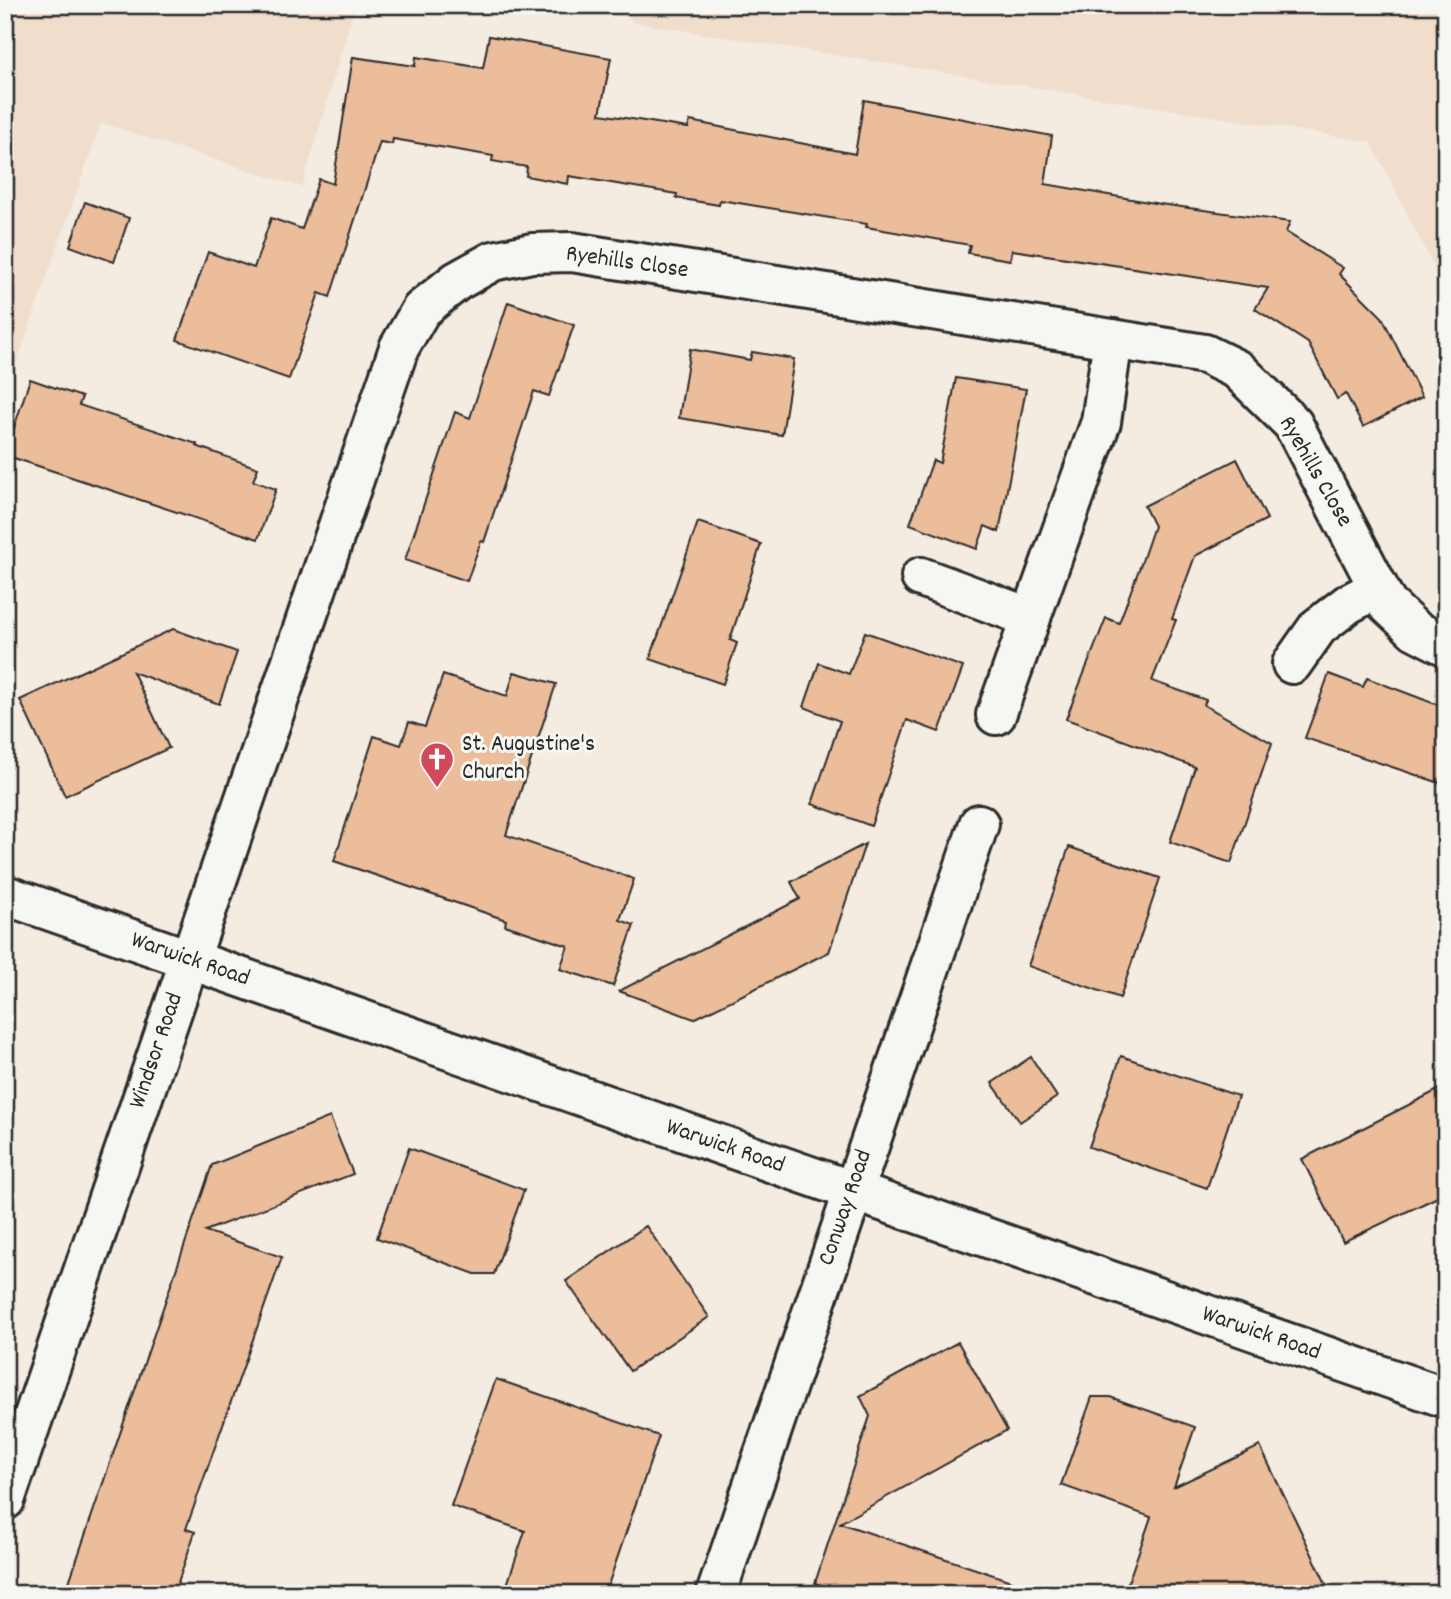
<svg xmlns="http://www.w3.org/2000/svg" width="1451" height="1599" viewBox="0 0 1451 1599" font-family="Dekko,sans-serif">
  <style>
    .built { fill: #f1ddcc }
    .building { fill: #ebbd9b; stroke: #2b2b2b; stroke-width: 2 }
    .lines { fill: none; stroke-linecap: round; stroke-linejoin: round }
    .street-casing { stroke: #2b2b2b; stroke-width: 44 }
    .street { stroke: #f6f6f2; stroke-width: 38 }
    .labels { text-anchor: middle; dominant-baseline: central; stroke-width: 6; stroke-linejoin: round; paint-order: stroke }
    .street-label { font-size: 24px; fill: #2b2b2b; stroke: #f6f6f2 }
    .poi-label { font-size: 24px; fill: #2b2b2b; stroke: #f6f6f2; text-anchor: start }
  </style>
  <rect width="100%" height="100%" fill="#f4ebe1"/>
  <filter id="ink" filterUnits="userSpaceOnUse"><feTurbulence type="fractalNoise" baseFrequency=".0143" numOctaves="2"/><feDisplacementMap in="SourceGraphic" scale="14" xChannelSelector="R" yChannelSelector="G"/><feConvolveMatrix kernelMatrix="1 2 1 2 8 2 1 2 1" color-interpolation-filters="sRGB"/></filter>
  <g filter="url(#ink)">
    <g class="built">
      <polygon points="5,5 355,5 302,187 101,123 5,396"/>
      <polygon points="624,5 1446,5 1446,291 1371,142 632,22"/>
    </g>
    <g class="building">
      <polygon points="489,36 611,58 600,114 688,128 690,121 855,154 864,100 1052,136 1045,184 1160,204 1290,222 1286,232 1343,268 1339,274 1382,317 1422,397 1363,427 1346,394 1337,399 1308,343 1255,309 1268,288 1012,250 1010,260 968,253 970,245 866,227 867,224 720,200 719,205 676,198 677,194 569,176 568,184 526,176 527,167 492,161 493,156 393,139 392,144 380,142 330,297 319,293 289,379 177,340 208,252 254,268 271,218 302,229 319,179 333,184 353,57 415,66 416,57 483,68"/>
      <polygon points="85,202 129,218 114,262 70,246"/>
      <polygon points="508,302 574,325 549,396 534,391 484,542 481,541 467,581 405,560 455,412 470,418"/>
      <polygon points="690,349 750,360 752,352 794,359 782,435 679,418"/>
      <polygon points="956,378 1026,389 999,532 985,526 977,549 910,524 933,460 940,463"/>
      <polygon points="30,379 82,397 79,405 197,444 196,446 258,468 253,481 276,489 258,539 5,455"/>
      <polygon points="1237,459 1267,519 1195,556 1172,619 1176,620 1152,681 1206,700 1204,705 1272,743 1231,863 1170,842 1195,767 1066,719 1106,618 1119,623 1142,561 1154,526 1144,506"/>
      <polygon points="698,522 761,544 730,640 737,643 723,684 650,659"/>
      <polygon points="173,629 237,652 219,704 133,672 169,748 65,796 20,700"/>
      <polygon points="865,632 963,667 939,732 907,720 871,826 812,804 840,721 804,707 819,663 849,674"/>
      <polygon points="514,672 556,684 506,835 634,879 620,920 634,925 613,986 560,969 568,946 505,925 506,920 334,861 374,736 401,745 409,722 425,727 443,675 507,696"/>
      <polygon points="1329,674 1363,687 1367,678 1446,708 1446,785 1305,738"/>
      <polygon points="865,844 829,952 694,1019 619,991 800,899 791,882"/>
      <polygon points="1069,847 1160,878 1120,998 1028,966"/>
      <polygon points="1121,1056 1238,1096 1207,1188 1089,1147"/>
      <polygon points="1031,1057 1057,1097 1020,1122 992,1083"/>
      <polygon points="1446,1086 1446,1193 1343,1242 1302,1159"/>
      <polygon points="330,1117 353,1174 205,1231 282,1257 186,1529 195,1532 174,1594 65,1594 212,1165"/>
      <polygon points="409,1148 524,1190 494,1274 475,1274 377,1238"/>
      <polygon points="646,1226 709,1317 630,1371 566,1281"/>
      <polygon points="958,1342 1007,1430 840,1523 1026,1586 1025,1594 848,1594 815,1583 870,1416 860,1396"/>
      <polygon points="496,1379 659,1436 605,1594 504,1594 525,1531 451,1506"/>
      <polygon points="1092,1397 1110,1397 1195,1427 1174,1487 1260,1446 1331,1594 1124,1594 1151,1517 1061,1485"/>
    </g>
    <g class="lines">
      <g class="street-casing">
        <g id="street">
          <polyline points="921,577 1031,618"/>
          <polyline points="1292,664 1318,627 1348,604 1378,588"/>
          <polyline points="996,715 1101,422 1113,339"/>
          <polyline points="5,895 1446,1398"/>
          <polyline points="5,1500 399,348 421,310 457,281 493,261 532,253 572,252 1205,354 1238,370 1293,424 1387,604 1415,630 1446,646"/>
          <polyline points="716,1594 979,824"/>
        </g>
      </g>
      <use href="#street" class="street"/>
    </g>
  </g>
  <defs>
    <g id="church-pin" transform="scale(1.75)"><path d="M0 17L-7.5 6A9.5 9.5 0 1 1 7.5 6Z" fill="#d1495b" stroke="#f6f6f2"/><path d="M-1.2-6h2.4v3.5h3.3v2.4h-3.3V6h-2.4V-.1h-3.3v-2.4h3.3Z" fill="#fff"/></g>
  </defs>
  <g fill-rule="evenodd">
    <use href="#church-pin" x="437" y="759"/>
  </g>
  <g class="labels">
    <g class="street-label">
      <text transform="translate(627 263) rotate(8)">Ryehills Close</text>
      <text transform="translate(1315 472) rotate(60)">Ryehills Close</text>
      <text transform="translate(190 960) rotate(19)">Warwick Road</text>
      <text transform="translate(157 1051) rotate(-71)">Windsor Road</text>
      <text transform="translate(725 1147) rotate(19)">Warwick Road</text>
      <text transform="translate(846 1208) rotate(-71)">Conway Road</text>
      <text transform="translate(1261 1334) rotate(19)">Warwick Road</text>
    </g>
    <g class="poi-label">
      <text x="462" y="745">St. Augustine's<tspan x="462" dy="28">Church</tspan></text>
    </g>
  </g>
  <rect width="1451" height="1599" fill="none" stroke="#f6f6f2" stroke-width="28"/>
  <rect x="14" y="14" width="1423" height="1571" fill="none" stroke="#2b2b2b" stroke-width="2.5" filter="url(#ink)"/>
</svg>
